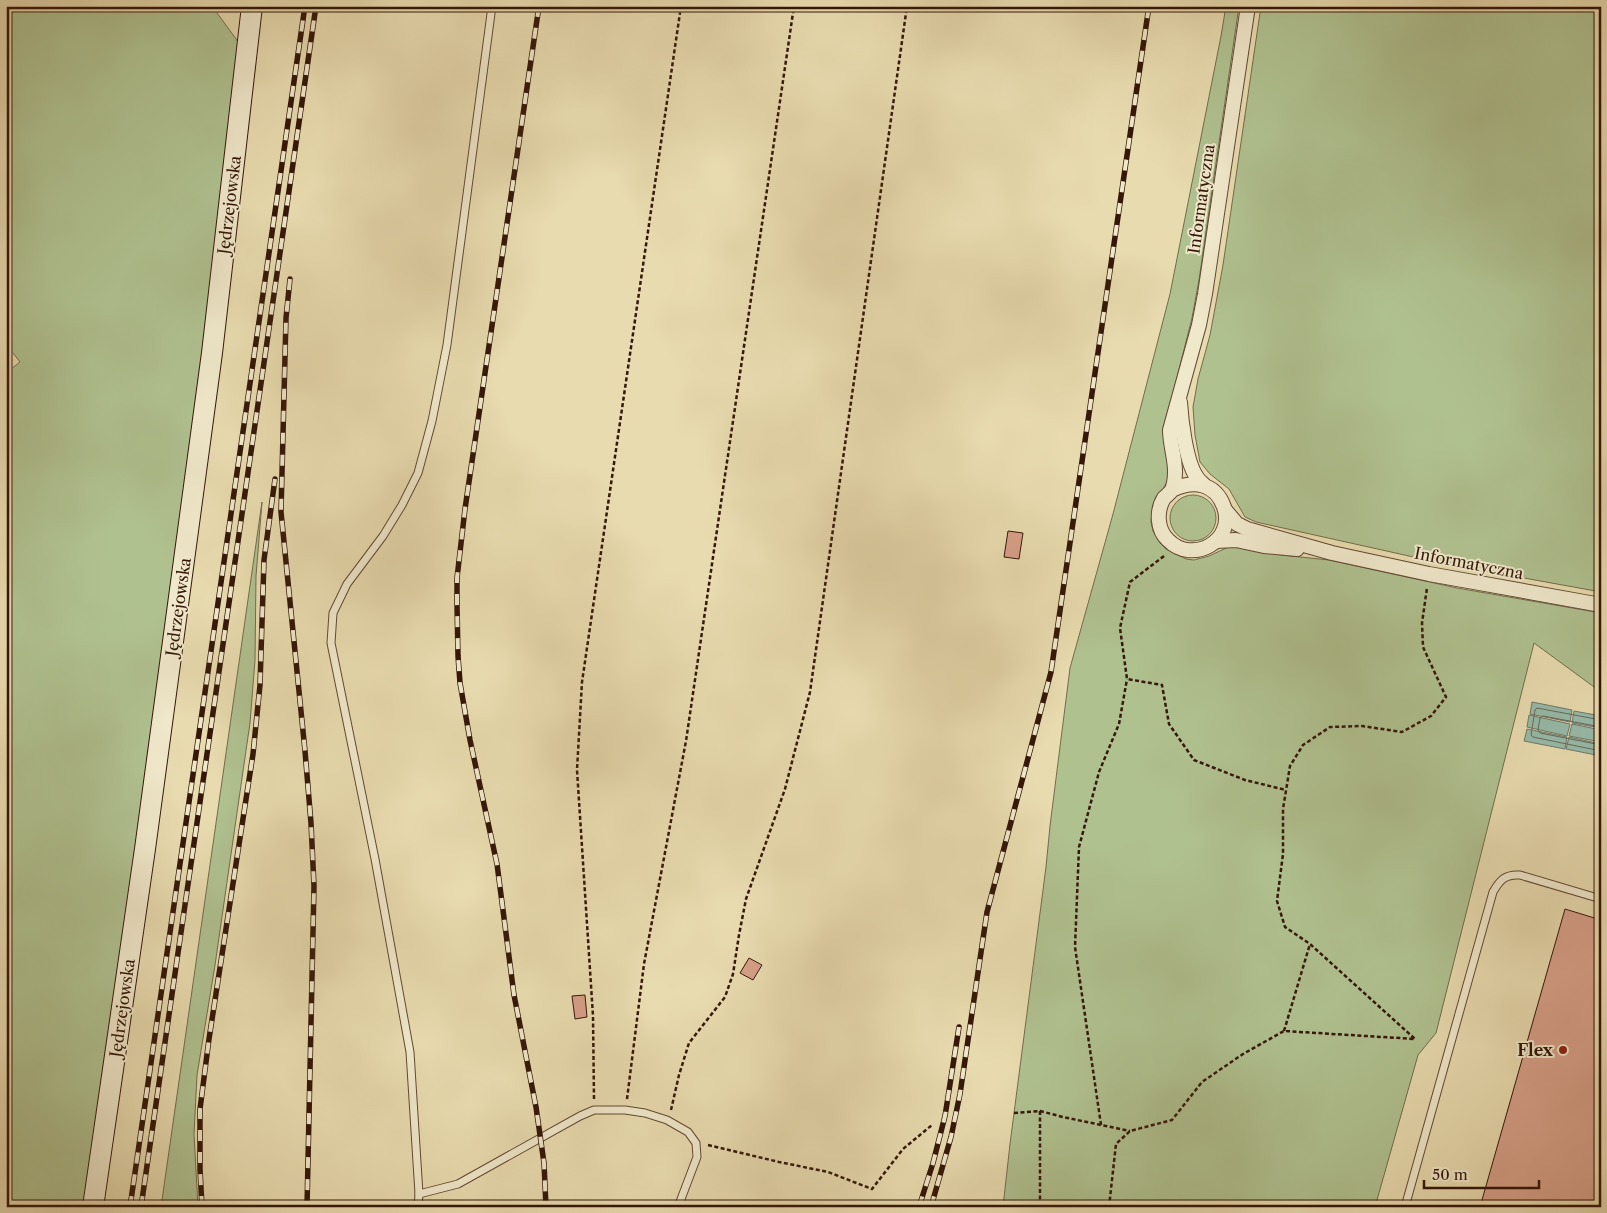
<svg xmlns="http://www.w3.org/2000/svg" width="1607" height="1213" viewBox="0 0 1607 1213" font-family="'Libre Caslon Text',serif">
  <style>
    .green { fill: #b0c190; stroke: #726c4c }
    .water { fill: #97bbaa; stroke: #6f796a }
    .lines { fill: none; stroke-linecap: round; stroke-linejoin: round }
    .shore { stroke: #66695a; stroke-width: 1 }
    .building { fill: #d7a089; stroke: #341709 }
    .lane-casing { stroke: #614832; stroke-width: 9 }
    .street-casing { stroke: #614832; stroke-width: 16 }
    .secondary-casing { stroke: #341709; stroke-width: 22 }
    .path { stroke: #341709; stroke-width: 2.5; stroke-dasharray: 4 2.5; stroke-linecap: butt }
    .lane { stroke: #f0e8cb; stroke-width: 7 }
    .street { stroke: #f0e8cb; stroke-width: 14 }
    .secondary { stroke: #f0e8cb; stroke-width: 20 }
    .rail-casing { stroke: #341709; stroke-width: 5.5 }
    .rail { stroke: #f0e8cb; stroke-width: 4; stroke-dasharray: 11; stroke-linecap: butt }
    .poi-dot { fill: #8f2418; stroke: #f0e8cb; stroke-width: 2 }
    .labels { text-anchor: middle; dominant-baseline: central; stroke-width: 4; stroke-linejoin: round; paint-order: stroke }
    .street-label { font-size: 16px; fill: #341709; stroke: #f0e8cb }
    .poi-label { font-size: 16px; font-weight: bold; fill: #341709; stroke: #f0e8cb; text-anchor: end }
  </style>
  <rect width="100%" height="100%" fill="#e8dbaf"/>
  <filter id="stains"><feTurbulence type="fractalNoise" baseFrequency=".004" numOctaves="4"/><feColorMatrix values="0 0 0 0 .2 0 0 0 0 .09 0 0 0 0 .02 0 0 0 .5 -.17"/></filter>
  <radialGradient id="worn" r=".72"><stop offset=".6" stop-color="#630" stop-opacity="0"/><stop offset="1" stop-color="#630" stop-opacity=".3"/></radialGradient>
  <g class="green">
    <polygon points="6,6 212,6 239,43 213,293 85,1207 6,1207 6,373 20,362 6,344"/>
    <polygon points="1226,6 1239,6 1199,280 1192,318 1166,421 1170,469 1167,482 1154,505 1152,512 1151,522 1153,531 1160,543 1166,549 1186,559 1194,560 1209,556 1224,549 1232,546 1281,555 1329,560 1457,588 1601,613 1601,692 1534,643 1436,1033 1418,1055 1375,1207 1003,1207 1010,1144 1046,867 1050,826 1070,668 1113,514 1170,294 1221,36"/>
    <polygon points="1261,6 1501,6 1514,10 1522,10 1534,6 1601,6 1601,592 1436,562 1256,522 1245,517 1229,489 1210,474 1200,462 1195,435 1193,407 1198,379 1210,335 1223,265"/>
    <circle cx="1193" cy="518" r="23"/>
    <polygon points="262,502 256,576 255,660 250,723 215,965 197,1075 194,1134 198,1207 161,1207"/>
  </g>
  <g class="water">
    <polygon points="1532,702 1572,710 1570,722 1530,714"/>
    <polygon points="1574,711 1601,716 1601,728 1572,723"/>
    <polygon points="1529,715 1570,724 1567,736 1527,727"/>
    <polygon points="1572,724 1601,730 1601,742 1569,736"/>
    <polygon points="1527,729 1567,737 1565,749 1524,741"/>
    <polygon points="1569,737 1601,744 1601,756 1566,749"/>
  </g>
  <g class="lines">
    <g class="shore">
      <polyline points="1601,720 1537,708 1535,710 1531,735 1533,737 1601,751"/>
      <polyline points="1601,727 1543,716 1540,718 1538,730 1540,733 1601,745"/>
    </g>
  </g>
  <g class="building">
    <polygon points="1008,531 1023,533 1019,559 1004,557"/>
    <polygon points="1565,909 1601,920 1601,1207 1480,1207"/>
    <polygon points="749,958 762,965 753,980 740,973"/>
    <polygon points="585,995 587,1017 575,1019 572,996"/>
  </g>
  <g class="lines">
    <g class="lane-casing">
      <g id="lane">
        <polyline points="419,1194 458,1184 580,1116 594,1110 625,1110 645,1113 667,1120 688,1132 696,1143 697,1157 678,1207"/>
        <polyline points="418,1207 419,1194 410,1052 375,859 331,643 333,613 347,584 383,536 402,505 418,473 432,421 447,345 492,6"/>
        <path d="M 1405,1207 L 1493,892 C 1500,880 1505,874 1520,875 L 1601,899"/>
      </g>
    </g>
    <g class="street-casing">
      <g id="street">
        <path d="M 1180,402 C 1181,420 1186,461 1196,476 C 1198,480 1202,483 1204,485"/>
        <path d="M 1172,490 C 1193,480 1215,482 1224,507 C 1236,541 1192,565 1168,540 C 1157,530 1156,511 1164,498 C 1167,495 1170,493 1172,490 C 1174,485 1175,477 1175,471 C 1175,458 1170,444 1170,430 L 1199,325 L 1205,294 L 1248,6"/>
        <polyline points="1226,511 1237,524 1247,529 1332,553 1429,574 1601,605"/>
        <polyline points="1216,541 1236,540 1264,546 1297,549"/>
      </g>
    </g>
    <g class="secondary-casing">
      <polyline id="secondary" points="93,1207 145,849 212,353 252,6"/>
    </g>
    <g class="path">
      <polyline points="1164,556 1130,582 1120,628 1127,679 1162,685 1169,724 1194,760 1245,780 1286,790"/>
      <polyline points="1284,1031 1310,944"/>
      <polyline points="594,1099 593,1016 577,770 582,682 681,6"/>
      <polyline points="627,1099 644,964 686,741 794,6"/>
      <polyline points="671,1110 679,1075 689,1043 725,997 733,974 739,935 746,899 785,789 810,692 907,6"/>
      <polyline points="1040,1111 1063,1117 1130,1131"/>
      <polyline points="1014,1113 1040,1111 1040,1207"/>
      <polyline points="1101,1125 1075,947 1079,847 1099,772 1119,724 1127,679"/>
      <polyline points="708,1145 779,1162 828,1172 872,1189 903,1149 932,1125"/>
      <polyline points="1109,1207 1116,1144 1130,1131 1172,1120 1202,1082 1243,1054 1284,1031 1415,1039 1310,944 1285,927 1277,901 1283,854 1283,809 1290,766 1303,745 1330,727 1362,726 1402,732 1431,716 1446,697 1423,647 1422,623 1427,588"/>
    </g>
    <use href="#lane" class="lane"/>
    <use href="#street" class="street"/>
    <use href="#secondary" class="secondary"/>
    <g class="rail-casing">
      <g id="rail">
        <polyline points="539,6 465,509 457,578 457,605 458,656 460,683 470,740 497,864 514,995 536,1107 544,1163 546,1207"/>
        <polyline points="290,279 286,318 281,512 305,751 311,823 314,886 307,1207"/>
        <polyline points="130,1207 305,6"/>
        <polyline points="141,1207 316,6"/>
        <polyline points="202,1207 200,1169 200,1109 209,1039 253,754 260,685 264,560 275,479"/>
        <polyline points="919,1207 933,1163 945,1116 959,1027"/>
        <polyline points="931,1207 951,1137 960,1094 987,912 1051,672 1149,6"/>
      </g>
    </g>
    <use href="#rail" class="rail"/>
  </g>
  <circle class="poi-dot" cx="1563" cy="1050" r="5"/>
  <g class="labels">
    <g class="street-label">
      <text transform="translate(1201 199) rotate(-82)">Informatyczna</text>
      <text transform="translate(229 205) rotate(-83)">Jędrzejowska</text>
      <text transform="translate(1469 563) rotate(11)">Informatyczna</text>
      <text transform="translate(178 607) rotate(-82)">Jędrzejowska</text>
      <text transform="translate(122 1008) rotate(-82)">Jędrzejowska</text>
    </g>
    <g class="poi-label">
      <text x="1553" y="1050">Flex</text>
    </g>
  </g>
  <rect width="1607" height="1213" fill="none" stroke="#e8dbaf" stroke-width="25"/>
  <rect x="8" y="8" width="1592" height="1198" fill="none" stroke="#341709" stroke-width="2.5"/>
  <rect x="12" y="12" width="1582" height="1188" fill="none" stroke="#341709"/>
  <path d="M1424 1180v8h115v-8" fill="none" stroke="#341709" stroke-width="2.5"/>
  <text x="1432" y="1180" font-size="15" fill="#341709" stroke="#f0e8cb" stroke-width="4" paint-order="stroke">50 m</text>
  <rect width="100%" height="100%" filter="url(#stains)"/>
  <rect width="100%" height="100%" fill="url(#worn)"/>
</svg>
